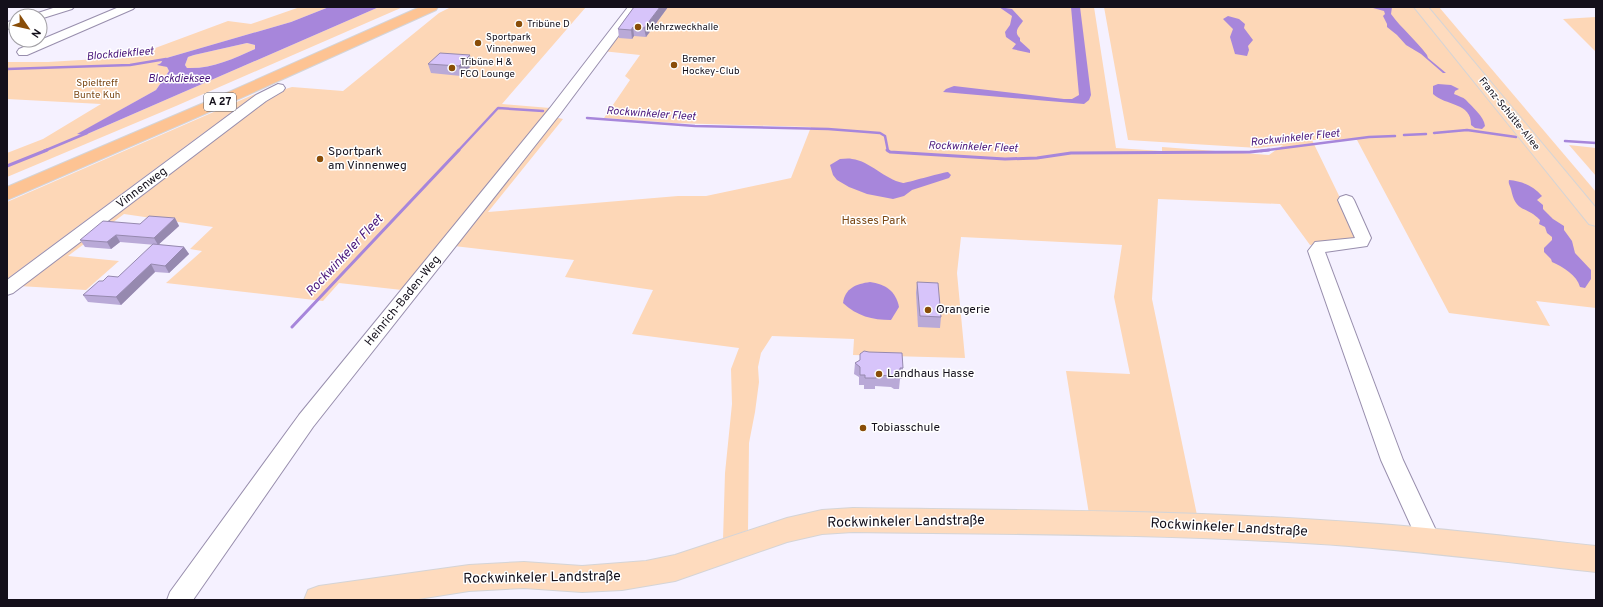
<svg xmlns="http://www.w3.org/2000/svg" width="1603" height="607" viewBox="0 0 1603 607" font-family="Overpass,sans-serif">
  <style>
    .green { fill: #fdd7b7 }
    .water { fill: #a786db; fill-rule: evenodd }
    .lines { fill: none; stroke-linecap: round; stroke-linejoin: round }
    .stream-far1 { stroke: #a786db; stroke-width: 2.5 }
    .stream { stroke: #a786db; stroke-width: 3 }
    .minor-casing { stroke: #988ead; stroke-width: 2 }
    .major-casing { stroke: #d5d4d6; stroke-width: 2 }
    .highway-casing { stroke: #d5d4d6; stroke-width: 2 }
    .minor { fill: #fff; fill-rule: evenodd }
    .major { fill: #fedbbe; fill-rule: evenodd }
    .highway { fill: #fdc393; fill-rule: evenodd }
    .wall { fill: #b9a9d7 }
    .shaded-wall { fill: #9689af }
    .building { fill: #d7c4fa; stroke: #9689af }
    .poi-dot { fill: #894d08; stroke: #fff; stroke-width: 1.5 }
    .labels { text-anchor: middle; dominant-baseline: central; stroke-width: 3; stroke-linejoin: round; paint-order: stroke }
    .far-poi-label { font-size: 10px; fill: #14101b; stroke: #fff; text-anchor: start }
    .far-park-label { font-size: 10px; fill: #7c4916; stroke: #fff }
    .far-street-label { font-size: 10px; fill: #14101b; stroke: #fff }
    .far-water-label { font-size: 11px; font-style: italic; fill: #49167b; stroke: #fff }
    .shield { fill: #fff; stroke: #5a585f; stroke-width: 1 }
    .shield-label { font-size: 11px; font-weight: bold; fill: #14101b }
    .poi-label { font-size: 12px; fill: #14101b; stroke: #fff; text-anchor: start }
    .street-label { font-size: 12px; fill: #14101b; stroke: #fff }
    .park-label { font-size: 12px; fill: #7c4916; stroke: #fff }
    .water-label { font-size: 13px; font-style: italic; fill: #49167b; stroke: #fff }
    .near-street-label { font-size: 14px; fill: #14101b; stroke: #fff }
  </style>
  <rect width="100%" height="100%" fill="#f5f1ff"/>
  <g class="green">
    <polygon points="300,7 329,7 291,22 163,59 161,63 158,64 167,67 169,71 156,90 78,134 85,135 379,7 403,7 176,106 7,177 7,153 43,139 101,104 7,99 7,62 48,62 131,57 228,21 251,24"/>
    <polygon points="451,7 586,7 502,104 550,108 402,290 339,283 323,301 166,283 202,251 190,249 213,227 124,214 68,256 119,261 86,290 19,286 279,91 292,87 343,91 439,13"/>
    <polygon points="637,7 1094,7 1116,148 1162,151 1162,147 1269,155 1283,145 1258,148 1128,140 1104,7 1418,7 1596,226 1596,308 1536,301 1550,326 1449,313 1357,140 1312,140 1359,237 1354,241 1310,245 1280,204 1158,199 1152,299 1197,515 1089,514 1066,371 1130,374 1114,297 1122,245 961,237 957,273 965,358 853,355 854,339 772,336 761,353 758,367 759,382 755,412 749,443 748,530 723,540 725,473 732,404 731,369 739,348 632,334 653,290 565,277 574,260 454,246 554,117 563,119 488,212 678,196 706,196 791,178 811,127 674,123 604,118 630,80 625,76 640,55 602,51"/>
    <polygon points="1425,7 1439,7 1596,192 1596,215"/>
    <polygon points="1596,17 1596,52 1563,19"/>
    <path d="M 247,43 L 255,45 L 255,49 C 233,59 212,69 187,68 L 185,65 L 188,57 L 194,55 Z"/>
    <polygon points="255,94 259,96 202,134 7,279 7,202"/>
    <polygon points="1569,145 1596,148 1596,176"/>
  </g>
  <g class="water">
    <path d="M 329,7 L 379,7 L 85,135 L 77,134 L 156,90 L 169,71 L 167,67 L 157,65 L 161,63 L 163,59 L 291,22 ZM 247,43 L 255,45 L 255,49 C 233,59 212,69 187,68 L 185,65 L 188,57 L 194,55 Z"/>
    <path d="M 999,7 L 1012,9 L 1023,21 C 1019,27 1013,32 1020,38 L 1020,41 L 1030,50 L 1030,53 L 1012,49 L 1016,44 L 1006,37 L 1005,32 L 1010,25 L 1012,16 Z"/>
    <polygon points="1071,7 1080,7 1091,95 1089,100 1084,104 943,92 946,89 954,86 1064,99 1072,99 1079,95"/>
    <path d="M 1392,7 L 1391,14 C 1402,29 1416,40 1427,55 L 1428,58 L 1446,73 L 1443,73 L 1421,54 L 1406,45 L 1397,35 L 1387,27 L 1387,24 L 1383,16 L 1385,14 L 1384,11 L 1373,8 Z"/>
    <polygon points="1228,16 1239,19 1245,24 1244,28 1253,40 1248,46 1249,50 1247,56 1235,54 1230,37 1233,29 1223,19"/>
    <path d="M 1438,84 L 1451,85 L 1459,89 L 1455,91 L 1454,94 C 1458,96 1463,97 1466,100 C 1472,107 1484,116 1485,126 L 1482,129 L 1475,128 L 1471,125 C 1472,102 1445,106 1433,94 L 1433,86 Z"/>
    <path d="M 840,159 C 844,159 848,158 852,159 C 870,161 884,179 903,183 C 907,183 939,173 948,172 L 951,175 L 949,178 L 912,190 L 904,196 L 893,199 L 867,194 L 849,187 L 837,180 L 833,175 L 830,165 Z"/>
    <path d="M 1509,180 C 1522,181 1533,186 1542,196 L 1537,200 L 1543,205 L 1543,209 L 1553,219 L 1564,226 L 1564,230 L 1572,241 L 1575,253 L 1591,270 L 1591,279 L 1585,288 L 1580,287 C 1577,275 1563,267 1552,262 L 1551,259 L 1544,252 L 1544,248 L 1552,240 L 1552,237 L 1547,233 L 1545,227 L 1539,224 L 1540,220 C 1526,205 1516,214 1511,189 C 1510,185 1508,184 1509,180 Z"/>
    <path d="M 870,282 C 885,284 896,291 899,307 L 891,320 C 872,320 857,316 843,303 C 845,288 856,284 870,282 Z"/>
  </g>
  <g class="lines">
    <g class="stream-far1">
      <polyline points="7,69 130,65 166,59"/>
      <polyline points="587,118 695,126 828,129 880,133 885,136 888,151"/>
      <polyline points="1434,133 1467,130 1516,137"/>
      <polyline points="1404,135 1426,134"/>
      <polyline points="1565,141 1596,143"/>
      <polyline points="44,151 87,133"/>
      <polyline points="458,151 498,108 543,111"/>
      <polyline points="1261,151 1369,137 1395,136"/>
    </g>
    <g class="stream">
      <polyline points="887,150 890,152 1005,159 1037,158 1071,153 1250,152 1269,150"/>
      <polyline points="7,166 47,150"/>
      <polyline points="292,327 459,150"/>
    </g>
    <g class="minor-casing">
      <g id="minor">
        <polygon points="56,7 74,7 72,9 40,19 40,16 33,16 35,14"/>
        <polygon points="119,7 135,7 133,9 27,55 19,55 17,52 19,49"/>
        <polygon points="628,7 640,7 560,114 313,427 193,600 167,600 170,592 299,415 550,108"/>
        <polygon points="16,20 16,27 7,29 7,22"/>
        <polygon points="278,84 283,85 285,88 283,91 266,101 13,293 7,295 7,280 256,95"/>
        <polygon points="1346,195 1352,197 1354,200 1371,238 1367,246 1325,252 1403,460 1441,541 1437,548 1429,551 1421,548 1381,460 1308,251 1315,242 1355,238 1338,200 1340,197"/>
      </g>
    </g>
    <g class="major-casing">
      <g id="major">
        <polygon points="1414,7 1428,7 1596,208 1596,226 1589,224"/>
        <path d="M 853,508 C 1009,510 1165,510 1320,520 C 1413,525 1504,536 1596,546 L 1596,572 C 1504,562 1413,550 1321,544 C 1165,534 1009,534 853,532 L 822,534 L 787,542 L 675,581 L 622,590 L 582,592 L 524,588 L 469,591 L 412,600 L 304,600 L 308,590 L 319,586 L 469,565 L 524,562 L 582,566 L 646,561 L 675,555 L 787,518 L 822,510 Z"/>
      </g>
    </g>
    <g class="highway-casing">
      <polygon id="highway" points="420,7 438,7 436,10 232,102 7,200 7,187 220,96"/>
    </g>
    <use href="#minor" class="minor"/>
    <use href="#major" class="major"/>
    <use href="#highway" class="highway"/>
  </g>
  <g class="wall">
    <polygon points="634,7 668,7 646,37 634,36 632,39 619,38 618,29"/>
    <polygon points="428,64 472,65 461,76 431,73"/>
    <polygon points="175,218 179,226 158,245 184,247 189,254 169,273 155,272 121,305 88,302 83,295 103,281 118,277 156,245 120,242 111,249 85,247 80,240 140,224"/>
    <polygon points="917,282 941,317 940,328 918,327 916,293"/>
    <polygon points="860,354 903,368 902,379 900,379 899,389 894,389 891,387 875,386 875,389 864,389 864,385 859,385 859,377 854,374 855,363 860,360"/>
  </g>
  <g class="shaded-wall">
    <polygon points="660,7 668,7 646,37 644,28"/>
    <polygon points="633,27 634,36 632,39 631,30"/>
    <polygon points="470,55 472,65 461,76 459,66"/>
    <polygon points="175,218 179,226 158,245 154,238"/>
    <polygon points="116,235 120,242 111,249 107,242"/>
    <polygon points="184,247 189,254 169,273 165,266"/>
    <polygon points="151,264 155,272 121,305 116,297"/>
  </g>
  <g class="building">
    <polygon points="634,7 660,7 644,28 633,27 631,30 618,29"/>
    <polygon points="440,53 470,55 459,66 428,64"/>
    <polygon points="149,216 175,218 154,238 116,235 107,242 80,240 103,221 140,224"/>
    <polygon points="153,244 184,247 165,266 151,264 116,297 83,295 99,281 103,281 108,276 118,277"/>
    <polygon points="917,282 938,283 941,317 920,316"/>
    <polygon points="864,351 869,352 902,353 903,368 900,368 900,378 895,378 892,376 876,375 876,378 865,378 865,375 860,375 860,367 855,363 860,360 860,354"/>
  </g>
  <g class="poi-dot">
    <circle cx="519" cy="24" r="4"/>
    <circle cx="638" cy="27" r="4"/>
    <circle cx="478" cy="43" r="4"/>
    <circle cx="674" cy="65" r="4"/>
    <circle cx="452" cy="68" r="4"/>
    <circle cx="320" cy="159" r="4"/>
    <circle cx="928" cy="310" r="4"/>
    <circle cx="879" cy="374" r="4"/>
    <circle cx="863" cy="428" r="4"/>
  </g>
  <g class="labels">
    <g class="far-poi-label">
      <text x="527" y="24">Tribüne D</text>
      <text x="646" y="27">Mehrzweckhalle</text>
      <text x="486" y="37">Sportpark<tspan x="486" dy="12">Vinnenweg</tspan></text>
      <text x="682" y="59">Bremer<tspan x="682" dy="12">Hockey-Club</tspan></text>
      <text x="460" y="62">Tribüne H &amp;<tspan x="460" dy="12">FCO Lounge</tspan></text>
    </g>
    <g class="far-park-label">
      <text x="97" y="83">Spieltreff<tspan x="97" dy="12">Bunte Kuh</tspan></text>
    </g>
    <g class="far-street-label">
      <text transform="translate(1509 114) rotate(51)">Franz-Schütte-Allee</text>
    </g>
    <g class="far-water-label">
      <text transform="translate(120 54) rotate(-5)">Blockdiekfleet</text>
      <text x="179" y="79">Blockdieksee</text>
      <text transform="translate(651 114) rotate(4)">Rockwinkeler Fleet</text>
      <text transform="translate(1295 138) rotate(-6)">Rockwinkeler Fleet</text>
      <text transform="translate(973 147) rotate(2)">Rockwinkeler Fleet</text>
    </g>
    <rect class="shield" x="204" y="93" width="32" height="18" rx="3"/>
    <g class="shield-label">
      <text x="220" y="102">A 27</text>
    </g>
    <g class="poi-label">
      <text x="328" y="152">Sportpark<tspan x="328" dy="14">am Vinnenweg</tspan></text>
      <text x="936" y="310">Orangerie</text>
      <text x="887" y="374">Landhaus Hasse</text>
      <text x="871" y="428">Tobiasschule</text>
    </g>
    <g class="street-label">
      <text transform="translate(142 188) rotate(-37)">Vinnenweg</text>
      <text transform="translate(403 301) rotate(-51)">Heinrich-Baden-Weg</text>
    </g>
    <g class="park-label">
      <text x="874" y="221">Hasses Park</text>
    </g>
    <g class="water-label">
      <text transform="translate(345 256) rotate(-47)">Rockwinkeler Fleet</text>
    </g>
    <g class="near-street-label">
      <text transform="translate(906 522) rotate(-1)">Rockwinkeler Landstraße</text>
      <text transform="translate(1229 528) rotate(3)">Rockwinkeler Landstraße</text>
      <text transform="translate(542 578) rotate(-1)">Rockwinkeler Landstraße</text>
    </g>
  </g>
  <rect width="1603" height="607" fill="none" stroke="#14101b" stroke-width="16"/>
  <g transform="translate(28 28) rotate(124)"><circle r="19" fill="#ffffff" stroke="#a19fa4"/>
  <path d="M0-3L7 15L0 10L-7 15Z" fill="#894d08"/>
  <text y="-6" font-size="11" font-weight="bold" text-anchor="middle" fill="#14101b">N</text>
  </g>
</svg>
